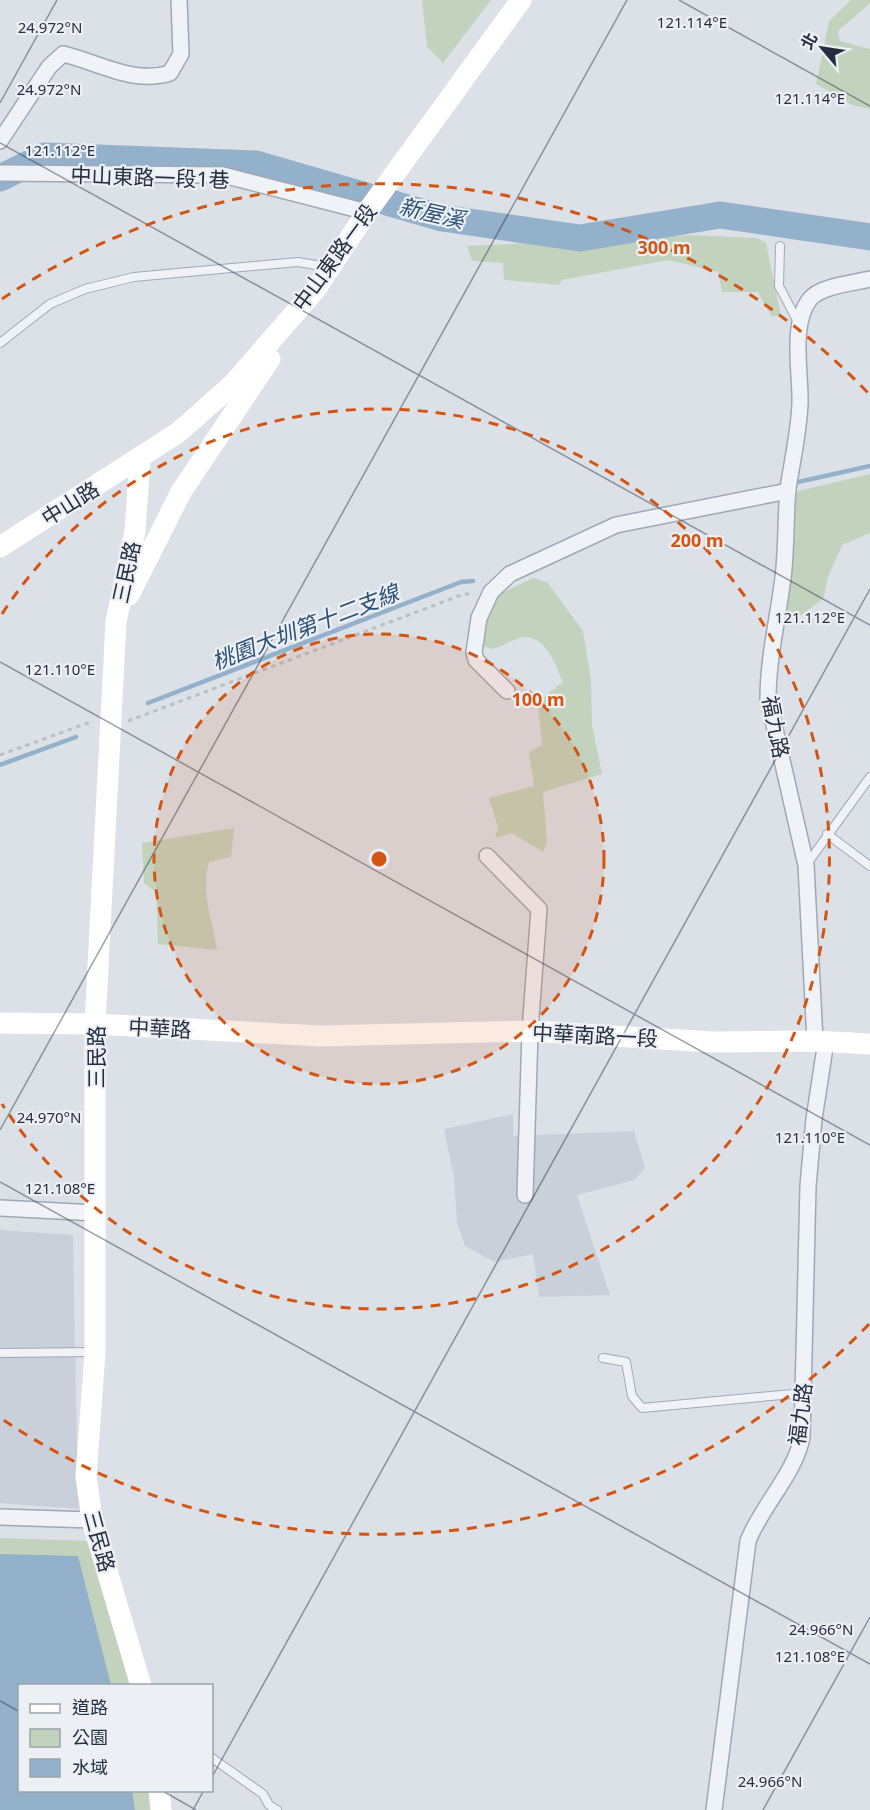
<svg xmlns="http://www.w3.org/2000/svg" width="870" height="1810" viewBox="0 0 870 1810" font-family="'Noto Sans','Noto Sans TC',sans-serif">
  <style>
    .built { fill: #cad0da }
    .green { fill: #c3d2bd }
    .water { fill: #94b1cb }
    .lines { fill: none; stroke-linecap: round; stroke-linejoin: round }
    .stream { stroke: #94b1cb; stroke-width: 4.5 }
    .river { stroke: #94b1cb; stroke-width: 27 }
    .lane-casing { stroke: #a1a8b2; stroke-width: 10 }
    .street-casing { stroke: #a1a8b2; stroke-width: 18 }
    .path { stroke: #babfc6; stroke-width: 3; stroke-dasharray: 4.5 4.5; stroke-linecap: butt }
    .lane { stroke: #eff2f6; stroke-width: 8 }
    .street { stroke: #eff2f6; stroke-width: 15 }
    .secondary { stroke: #fff; stroke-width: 21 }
    .ticks { fill: none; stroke: #252f3f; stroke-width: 1.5; stroke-opacity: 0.45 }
    .ring { fill: none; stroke: #d45511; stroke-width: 3; stroke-dasharray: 10 8 }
    .labels { text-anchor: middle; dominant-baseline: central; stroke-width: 4.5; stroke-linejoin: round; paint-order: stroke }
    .street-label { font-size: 21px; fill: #252f3f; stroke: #ecf0f5 }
    .water-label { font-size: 22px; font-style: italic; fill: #2c5076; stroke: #ecf0f5 }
    .ticks-label { font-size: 15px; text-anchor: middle; fill: #252f3f; stroke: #ecf0f5; stroke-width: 4.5; stroke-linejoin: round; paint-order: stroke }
    .centre { fill: #d45511; stroke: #ecf0f5; stroke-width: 3 }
    .ring-label { font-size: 18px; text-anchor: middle; font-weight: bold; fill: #d45511; stroke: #ecf0f5; stroke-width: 4.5; stroke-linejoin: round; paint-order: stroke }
  </style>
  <rect width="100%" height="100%" fill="#dce1e8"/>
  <g class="built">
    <polygon points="513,1114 513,1136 634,1131 645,1168 634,1180 577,1195 610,1295 539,1297 533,1254 494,1262 465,1246 457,1223 454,1178 444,1129"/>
    <polygon points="0,1230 73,1235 77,1450 81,1509 0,1503"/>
  </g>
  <g class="green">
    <polygon points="422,0 491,0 443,63 427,47"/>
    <polygon points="851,0 870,0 870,3 838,31 840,41 870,49 870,109 852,105 816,84 829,21"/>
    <polygon points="691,235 757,238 766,243 781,316 771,316 758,292 722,292 718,272 668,260 562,280 559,285 504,280 503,263 472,261 467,246"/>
    <polygon points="870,474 870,533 842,545 828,577 823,599 798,617 786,616 790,493"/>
    <path d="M 533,578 L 547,582 L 583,631 L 591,681 L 592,726 L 602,774 L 543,792 L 547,842 L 543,852 L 512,833 L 495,838 L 498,827 L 489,798 L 534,786 L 529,752 L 542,745 L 538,705 L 547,694 L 563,682 C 556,667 547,636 524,637 C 515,638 502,647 492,649 L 483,646 L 482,630 L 500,594 Z"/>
    <path d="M 234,828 L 231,857 L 209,862 C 200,892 213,920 217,950 L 158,944 L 156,892 L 144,883 L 142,843 Z"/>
    <polygon points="0,1538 89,1541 136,1685 20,1686 20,1790 150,1791 153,1810 0,1810"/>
  </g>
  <polygon class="water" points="0,1554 78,1556 111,1685 20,1686 20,1790 132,1791 135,1810 0,1810"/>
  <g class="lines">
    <g class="stream">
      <polyline points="798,482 870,466"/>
      <polyline points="148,703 461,582 473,581"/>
      <polyline points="0,765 76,737"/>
    </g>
    <polyline class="river" points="0,178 45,156 256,164 442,218 580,238 720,215 870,237"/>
    <g class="lane-casing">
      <g id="lane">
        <polyline points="780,246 779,286 799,324"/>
        <polyline points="0,343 50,304 85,289 134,277 298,262 328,267"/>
        <polyline points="827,834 870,866"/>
        <polyline points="807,864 870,777"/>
        <polyline points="0,1353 94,1352"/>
        <polyline points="603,1358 626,1362 632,1396 642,1408 803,1393"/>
        <polyline points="212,1758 263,1794 269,1805 277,1810"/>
      </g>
    </g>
    <g class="street-casing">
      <g id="street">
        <path d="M 0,141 L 49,67 L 63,54 C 98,62 134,85 170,73 L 181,54 L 179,0"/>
        <polyline points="0,173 223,175 367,212"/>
        <polyline points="507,691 476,660 474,652 479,618 491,592 510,574 616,525 788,491"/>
        <polyline points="487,856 539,909 530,1031 525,1195"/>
        <path d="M 815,1041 L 806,865 L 768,699 C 768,660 777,623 782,585 C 787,554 785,521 788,489 C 792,461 799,432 800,403 C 801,374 790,324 810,299 C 820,286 854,283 870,279"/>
        <polyline points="0,1208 96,1213"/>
        <polyline points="0,1517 92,1520"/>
        <path d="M 714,1810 L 748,1541 C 761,1507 796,1472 802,1437 L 808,1186 L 814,1119 L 826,1041"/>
      </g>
    </g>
    <g class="path">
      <polyline points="128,721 464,594 474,594"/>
      <polyline points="0,755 93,721"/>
    </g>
    <use href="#lane" class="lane"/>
    <use href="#street" class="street"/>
    <g class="secondary">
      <polyline points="140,459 135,531 116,622 95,1024 95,1352 86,1476 92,1520 141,1686"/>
      <polyline points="0,547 179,432 234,383 315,290 367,212 521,0"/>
      <polyline points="129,595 181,492 270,359"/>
      <polyline points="0,1023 95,1024 320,1036 530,1031 713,1042 815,1041 870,1044"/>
      <polyline points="159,1790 161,1810"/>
    </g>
  </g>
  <path class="ticks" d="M 679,0 L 870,106M 0,103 L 57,0M 0,143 L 870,625M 0,662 L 870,1145M 0,1130 L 627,0M 0,1182 L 870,1664M 0,1701 L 20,1712M 212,1777 L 870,589M 161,1790 L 196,1810M 193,1810 L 204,1790M 763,1810 L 870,1617"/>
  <circle cx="379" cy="859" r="225" fill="#d45511" fill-opacity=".12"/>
  <g class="ring">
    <circle cx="379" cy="859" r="225"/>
    <path d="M2 614A450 450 0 1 1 2 1104"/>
    <path d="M869 1324A675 675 0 0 1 2 1419M2 299A675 675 0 0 1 869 394"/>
  </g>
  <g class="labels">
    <g class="street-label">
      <text transform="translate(150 177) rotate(2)">中山東路一段1巷</text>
      <text transform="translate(334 257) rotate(-54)">中山東路一段</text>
      <text transform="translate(70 503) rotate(-32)">中山路</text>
      <text transform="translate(126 572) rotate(-78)">三民路</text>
      <text transform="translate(776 727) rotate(79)">福九路</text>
      <text transform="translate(160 1028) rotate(3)">中華路</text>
      <text transform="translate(595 1035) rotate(3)">中華南路一段</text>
      <text transform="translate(96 1057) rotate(-90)">三民路</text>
      <text transform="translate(800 1414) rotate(-83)">福九路</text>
      <text transform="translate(100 1541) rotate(75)">三民路</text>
    </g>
    <g class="water-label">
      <text transform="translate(432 212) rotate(13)">新屋溪</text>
      <text transform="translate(305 626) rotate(-21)">桃園大圳第十二支線</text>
    </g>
  </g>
  <g class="ticks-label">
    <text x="692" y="28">121.114°E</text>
    <text x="50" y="33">24.972°N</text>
    <text x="49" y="95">24.972°N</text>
    <text x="810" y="104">121.114°E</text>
    <text x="60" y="156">121.112°E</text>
    <text x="810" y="623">121.112°E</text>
    <text x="60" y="675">121.110°E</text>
    <text x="49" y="1123">24.970°N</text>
    <text x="810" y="1143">121.110°E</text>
    <text x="60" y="1194">121.108°E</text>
    <text x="821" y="1635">24.966°N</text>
    <text x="810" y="1662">121.108°E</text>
    <text x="770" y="1787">24.966°N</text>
  </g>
  <circle cx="379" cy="859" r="9" class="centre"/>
  <g class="ring-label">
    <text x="664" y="254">300 m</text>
    <text x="697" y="547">200 m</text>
    <text x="538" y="706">100 m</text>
  </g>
  <rect x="18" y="1684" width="195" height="108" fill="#ecf0f5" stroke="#9ca3ac" stroke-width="1.5"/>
  <rect x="30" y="1704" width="30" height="9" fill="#ffffff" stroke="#9ca3ac" stroke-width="1.5"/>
  <text x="72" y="1714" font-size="18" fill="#252f3f">道路</text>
  <rect x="30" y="1729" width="30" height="18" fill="#c3d2bd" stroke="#9ca3ac" stroke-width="1.5"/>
  <text x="72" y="1744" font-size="18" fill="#252f3f">公園</text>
  <rect x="30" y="1759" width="30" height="18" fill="#94b1cb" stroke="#9ca3ac" stroke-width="1.5"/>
  <text x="72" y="1774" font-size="18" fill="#252f3f">水域</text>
  <g transform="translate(822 48) rotate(299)" stroke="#ecf0f5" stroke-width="4.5" paint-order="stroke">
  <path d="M0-4.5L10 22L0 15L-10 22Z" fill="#252f3f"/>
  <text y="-9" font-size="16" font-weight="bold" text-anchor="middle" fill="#252f3f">北</text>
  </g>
</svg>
